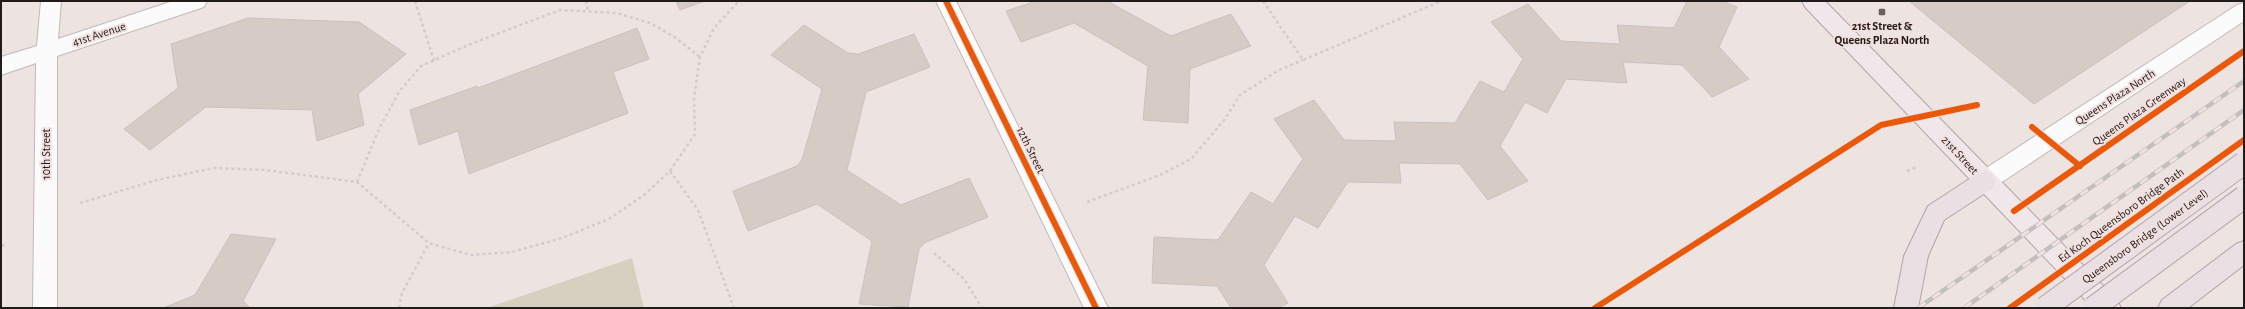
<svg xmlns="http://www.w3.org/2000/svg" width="2245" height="309" viewBox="0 0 2245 309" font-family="'Alegreya Sans',sans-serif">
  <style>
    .green { fill: #d6d0c0 }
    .building { fill: #d6cbc5; stroke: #c8c2c0 }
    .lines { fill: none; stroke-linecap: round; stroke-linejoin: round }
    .minor-casing { stroke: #c0b9b8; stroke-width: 2 }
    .tertiary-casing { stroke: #c0b9b8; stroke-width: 2 }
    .primary-casing { stroke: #b4a3a8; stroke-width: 2 }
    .trunk-casing { stroke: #b4a3a8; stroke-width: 2 }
    .path { stroke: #cfcdcd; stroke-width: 2.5; stroke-dasharray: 3 3; stroke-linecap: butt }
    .minor { fill: #fcfbfb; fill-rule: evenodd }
    .tertiary { fill: #fcfbfb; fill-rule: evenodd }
    .primary { fill: #efe7e9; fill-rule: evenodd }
    .trunk { fill: #eae0e4; fill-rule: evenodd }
    .rail-casing { stroke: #c2bfbe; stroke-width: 4.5 }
    .rail { stroke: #f1e0de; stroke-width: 3; stroke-dasharray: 9; stroke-linecap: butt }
    .trunk-bridge-casing { stroke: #b4a3a8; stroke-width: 24; stroke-linecap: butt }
    .trunk-bridge { stroke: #eae0e4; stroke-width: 22 }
    .cycleway-casing { stroke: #f1e0de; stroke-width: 8 }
    .cycleway { stroke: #e8590c; stroke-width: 6 }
    .poi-dot { fill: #686160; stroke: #f1e0de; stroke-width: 1.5 }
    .labels { text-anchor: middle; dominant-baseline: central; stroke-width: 4; stroke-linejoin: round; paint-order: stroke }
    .poi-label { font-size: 12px; font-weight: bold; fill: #211b1a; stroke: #f1e0de }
    .street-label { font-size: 12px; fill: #211b1a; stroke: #f1e0de }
  </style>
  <rect width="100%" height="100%" fill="#ede4e2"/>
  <polygon class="green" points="632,258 644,308 487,308"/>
  <g class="building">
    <polygon points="676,1 705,1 680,10"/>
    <polygon points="1036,1 1107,1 1171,36 1231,14 1251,46 1190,69 1188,123 1143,120 1148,66 1074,23 1021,42 1006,11"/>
    <polygon points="1687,1 1722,1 1737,7 1719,47 1749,79 1712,97 1682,65 1623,62 1627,83 1566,79 1547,113 1525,102 1500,146 1528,181 1488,200 1460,164 1399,163 1401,183 1348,182 1318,228 1295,216 1264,265 1288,303 1278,308 1231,308 1217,286 1152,283 1154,237 1218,240 1251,192 1273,204 1303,159 1274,119 1314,100 1344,140 1396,141 1394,122 1455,123 1480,81 1504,92 1523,59 1491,22 1528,4 1561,41 1620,44 1617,25 1674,28"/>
    <polygon points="1909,1 2190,1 2034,104"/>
    <polygon points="248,18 359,22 406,54 358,94 364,125 317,141 312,110 206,107 150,150 124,129 178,88 171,44"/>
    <polygon points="804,25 848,53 858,54 914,34 930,67 866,92 847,170 901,205 969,178 988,217 924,243 919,249 908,307 859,304 872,241 817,204 748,231 733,191 797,166 802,160 822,89 771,55"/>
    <polygon points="637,28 649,59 613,72 628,113 469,174 458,131 419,145 410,110 477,86 478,88"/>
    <polygon points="231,234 276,239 243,301 250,308 163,308 195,295"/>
  </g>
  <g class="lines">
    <g class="minor-casing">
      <g id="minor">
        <polygon points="41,1 61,1 58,39 173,1 207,1 204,7 57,56 57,308 33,308 36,63 1,75 1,57 37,46"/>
        <polygon points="936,1 956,1 1108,308 1084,308"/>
      </g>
    </g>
    <g class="tertiary-casing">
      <polygon id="tertiary" points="2244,3 2244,21 1993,188 1985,191 1977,188 1974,181 1977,174 2237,5"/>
    </g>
    <g class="primary-casing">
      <polygon id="primary" points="1802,1 1825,1 2117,300 2121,308 2093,308 1805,7"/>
    </g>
    <g class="trunk-casing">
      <g id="trunk">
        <polygon points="1985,171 1993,174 1996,181 1993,188 1944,220 1928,256 1918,308 1894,308 1904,256 1928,206 1977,174"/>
        <polygon points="2244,241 2244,265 2188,308 2158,308 2162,300 2236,244"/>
      </g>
    </g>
    <g class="path">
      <polyline points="415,1 434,61"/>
      <polyline points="586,1 588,11"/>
      <polyline points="1263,1 1303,60 1441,1"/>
      <polyline points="670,171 698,210 734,308"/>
      <polyline points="1907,171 1917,167"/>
      <polyline points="357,182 379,129 399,92 421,66 473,43 560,10 617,13 650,23 673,36 700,57"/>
      <polyline points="1087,202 1160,175 1191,159 1225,119 1240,95 1279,70 1303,60"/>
      <polyline points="80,203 157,180 214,168 266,170 357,182 429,243 470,255 512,252 562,238 609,219 644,195 670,171 695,134 694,98 700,57 714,28 739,1"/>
      <polyline points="1,246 4,245"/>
      <polyline points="934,253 964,279 982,308"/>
      <polyline points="399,308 402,293 429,243"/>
    </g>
    <use href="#minor" class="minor"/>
    <use href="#tertiary" class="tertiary"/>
    <use href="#primary" class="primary"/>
    <use href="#trunk" class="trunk"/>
    <g class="rail-casing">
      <g id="rail">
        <polyline points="1918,308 2244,81"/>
        <polyline points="1964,308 2244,110"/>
      </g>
    </g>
    <use href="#rail" class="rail"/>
    <g class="trunk-bridge-casing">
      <g id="trunk-bridge">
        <polyline points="2045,308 2244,163"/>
        <polyline points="2093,308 2244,197"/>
      </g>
    </g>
    <use href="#trunk-bridge" class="trunk-bridge"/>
    <g class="cycleway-casing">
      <g id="cycleway">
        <polyline points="946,1 1096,308"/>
        <polyline points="2032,127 2080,166"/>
        <polyline points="2014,211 2244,51"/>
        <polyline points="1595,308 1881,125 1977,105"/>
        <polyline points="2010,308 2244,140"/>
      </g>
    </g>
    <use href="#cycleway" class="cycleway"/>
  </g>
  <rect class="poi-dot" x="1878" y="8" width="8" height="8" rx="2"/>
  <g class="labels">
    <g class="poi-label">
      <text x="1882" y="26">21st Street &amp;<tspan x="1882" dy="14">Queens Plaza North</tspan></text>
    </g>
    <g class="street-label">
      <text transform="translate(99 34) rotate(-18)">41st Avenue</text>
      <text transform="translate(2115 97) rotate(-33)">Queens Plaza North</text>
      <text transform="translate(2139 111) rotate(-35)">Queens Plaza Greenway</text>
      <text transform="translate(1031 150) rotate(64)">12th Street</text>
      <text transform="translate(46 154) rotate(-90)">10th Street</text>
      <text transform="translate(1960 155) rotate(47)">21st Street</text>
      <text transform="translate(2121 215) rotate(-36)">Ed Koch Queensboro Bridge Path</text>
      <text transform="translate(2145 236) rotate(-36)">Queensboro Bridge (Lower Level)</text>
    </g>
  </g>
  <rect width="2245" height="309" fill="none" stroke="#211b1a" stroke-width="4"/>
</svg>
